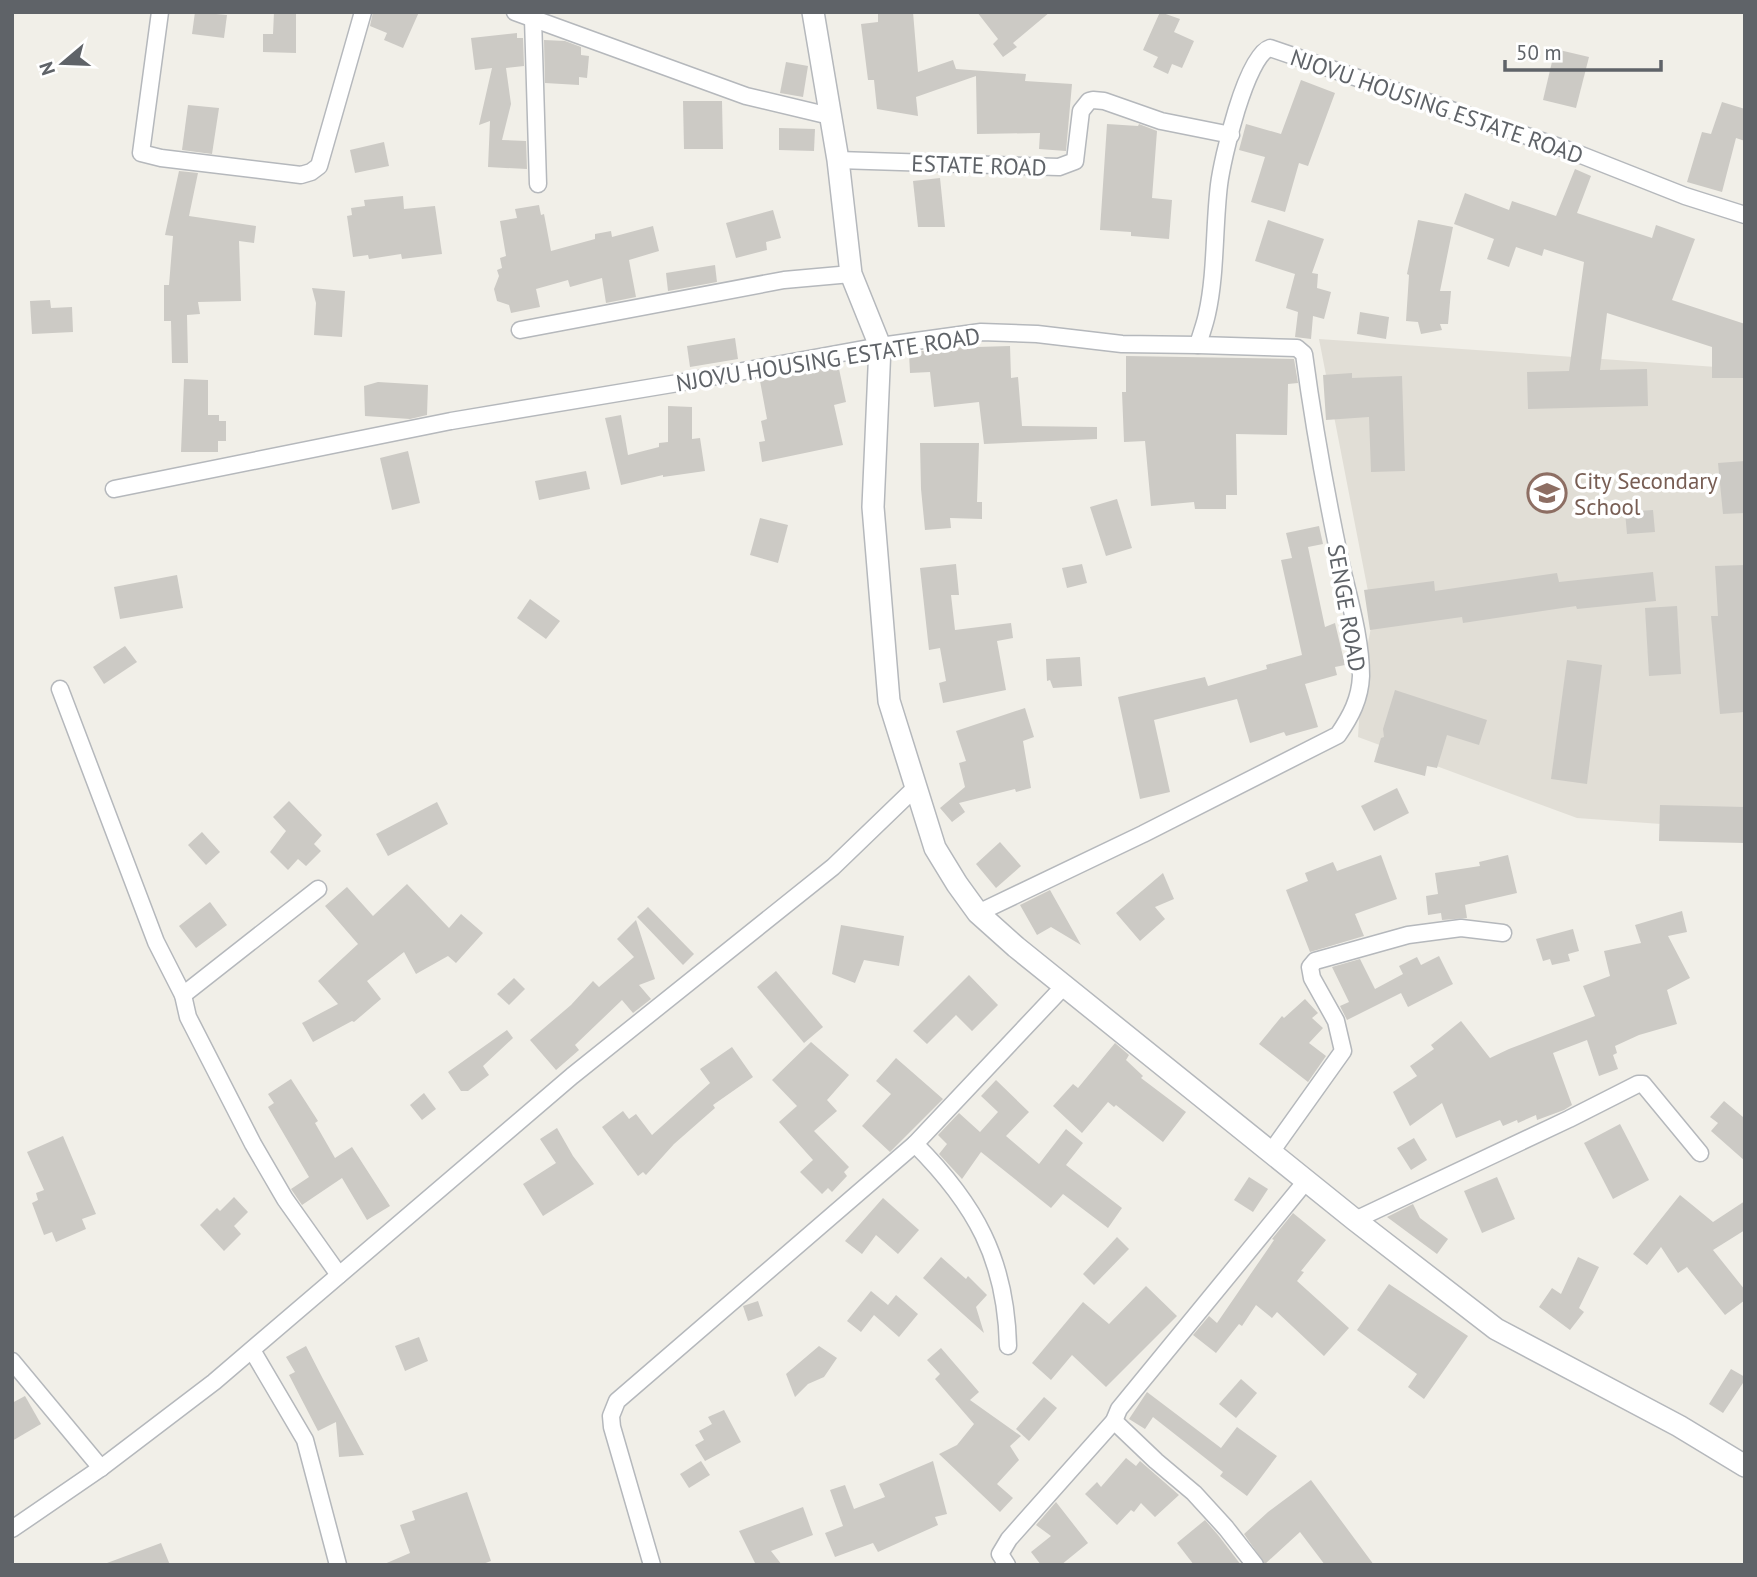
<svg xmlns="http://www.w3.org/2000/svg" width="1757" height="1577" viewBox="0 0 1757 1577" font-family="'PT Sans',sans-serif">
  <style>
    .education { fill: #e1ded6 }
    .building { fill: #cccac5 }
    .lines { fill: none; stroke-linecap: round; stroke-linejoin: round }
    .minor-casing { stroke: #b5b8bc; stroke-width: 19 }
    .tertiary-casing { stroke: #b5b8bc; stroke-width: 24 }
    .minor { stroke: #fff; stroke-width: 16 }
    .tertiary { stroke: #fff; stroke-width: 21 }
    .labels { text-anchor: middle; dominant-baseline: central; stroke-width: 7; stroke-linejoin: round; paint-order: stroke }
    .street-label { font-size: 23px; fill: #5f6368; stroke: #fff }
    .education-label { font-size: 23px; fill: #785e54; stroke: #fff; text-anchor: start }
  </style>
  <rect width="100%" height="100%" fill="#f1efe8"/>
  <polygon class="education" points="1319,339 1745,369 1745,830 1577,818 1358,737 1362,674 1373,617"/>
  <g class="building">
    <polygon points="195,12 227,15 224,38 192,34"/>
    <polygon points="274,12 296,12 296,53 263,52 263,34 273,34"/>
    <polygon points="373,12 419,12 403,48 384,40 387,33 370,26"/>
    <polygon points="878,12 913,12 918,72 953,60 956,69 1026,74 1025,81 1072,84 1066,151 1039,149 1040,133 977,134 976,76 916,97 918,116 877,109 874,80 868,80 861,24 878,22"/>
    <polygon points="977,12 1050,12 1013,43 1017,47 1003,57 993,44 998,39"/>
    <polygon points="1160,12 1180,19 1174,32 1194,41 1182,68 1172,64 1168,74 1153,67 1158,57 1143,50"/>
    <polygon points="517,33 517,38 523,38 524,66 506,68 511,104 502,140 526,141 527,169 488,167 490,121 479,125 492,68 475,70 471,38"/>
    <polygon points="544,40 565,41 581,47 581,55 589,56 587,78 579,77 579,85 545,83"/>
    <polygon points="1555,49 1589,57 1576,108 1543,100"/>
    <polygon points="786,62 808,66 803,97 780,93"/>
    <polygon points="1301,80 1335,93 1308,166 1299,163 1285,212 1251,202 1265,157 1239,150 1246,124 1281,134"/>
    <polygon points="683,101 722,101 723,149 684,149"/>
    <polygon points="1722,102 1745,109 1745,141 1736,138 1722,192 1687,182 1702,132 1711,134"/>
    <polygon points="188,105 219,108 212,154 182,150"/>
    <polygon points="1107,124 1138,126 1139,124 1157,131 1152,198 1172,200 1169,239 1131,236 1131,232 1100,230"/>
    <polygon points="779,128 815,129 814,151 779,150"/>
    <polygon points="384,142 389,166 355,173 350,150"/>
    <polygon points="1575,169 1591,176 1577,213 1652,238 1656,225 1695,239 1672,300 1745,324 1745,378 1712,378 1712,347 1607,313 1600,370 1647,369 1648,406 1528,409 1527,372 1569,371 1584,262 1544,249 1542,256 1516,247 1509,267 1487,259 1494,239 1454,224 1465,193 1509,210 1512,201 1556,216"/>
    <polygon points="179,171 198,173 189,216 256,226 254,243 239,241 241,301 198,302 200,314 187,315 188,363 172,363 171,321 164,321 164,285 169,285 173,236 165,235"/>
    <polygon points="940,178 945,227 918,227 913,181"/>
    <polygon points="403,196 404,209 435,206 442,254 402,259 401,254 369,259 368,255 353,257 347,216 352,215 351,208 365,206 364,200"/>
    <polygon points="539,205 541,215 544,214 551,251 595,239 595,234 611,231 612,237 653,226 659,251 629,260 636,297 606,303 602,278 570,287 568,280 536,289 540,307 511,313 509,305 497,301 494,289 499,276 497,270 502,268 500,258 506,256 500,221 517,218 515,209"/>
    <polygon points="773,210 781,238 766,242 767,250 736,258 726,223"/>
    <polygon points="1268,220 1324,239 1312,273 1318,274 1317,288 1331,292 1324,319 1313,316 1311,339 1295,337 1298,312 1286,308 1295,274 1255,261"/>
    <polygon points="1418,220 1453,227 1440,291 1451,291 1448,324 1440,324 1442,330 1421,334 1418,322 1406,321 1409,275 1407,274"/>
    <polygon points="715,265 717,282 668,291 666,273"/>
    <polygon points="312,288 345,291 342,337 314,335 316,303"/>
    <polygon points="50,300 51,308 72,307 73,332 32,334 30,301"/>
    <polygon points="1360,312 1389,317 1386,339 1357,334"/>
    <polygon points="735,338 738,359 690,367 687,346"/>
    <polygon points="1010,346 1011,378 1018,377 1022,426 1097,427 1097,439 984,444 979,402 934,407 930,372 910,373 909,353 943,348"/>
    <polygon points="1126,356 1294,359 1298,383 1288,384 1287,435 1236,434 1237,495 1226,495 1226,509 1195,509 1194,502 1151,506 1145,441 1124,442 1122,392 1126,392"/>
    <polygon points="838,364 846,402 834,405 843,445 762,462 759,442 765,441 761,421 767,419 760,381"/>
    <polygon points="1352,373 1352,378 1402,376 1405,471 1371,472 1369,417 1326,420 1323,375"/>
    <polygon points="184,379 208,380 208,415 219,415 219,421 226,421 226,441 218,441 218,452 181,452"/>
    <polygon points="378,382 428,385 427,415 410,419 365,416 364,386"/>
    <polygon points="668,406 692,407 692,439 700,438 705,471 663,477 663,475 621,485 605,418 621,415 628,455 659,447 659,443 668,442"/>
    <polygon points="920,443 979,443 977,502 982,502 982,519 950,518 951,528 925,530 921,489"/>
    <polygon points="408,451 420,503 392,510 380,458"/>
    <polygon points="1745,461 1745,513 1723,514 1718,463"/>
    <polygon points="586,471 590,489 539,500 535,481"/>
    <polygon points="1117,499 1132,548 1106,556 1090,507"/>
    <polygon points="1653,510 1655,532 1627,534 1625,512"/>
    <polygon points="760,518 788,525 778,563 750,555"/>
    <polygon points="1319,526 1323,544 1308,547 1325,627 1335,623 1345,665 1335,667 1337,675 1305,684 1318,727 1286,736 1284,732 1250,743 1237,699 1154,720 1170,792 1140,799 1118,697 1205,677 1208,686 1267,669 1266,665 1302,655 1281,560 1292,558 1286,533"/>
    <polygon points="956,564 959,595 951,595 955,630 1011,623 1013,638 997,641 1006,690 943,703 939,683 946,681 940,648 929,650 920,568"/>
    <polygon points="1082,564 1087,583 1067,588 1062,568"/>
    <polygon points="1745,565 1745,712 1720,714 1711,616 1718,616 1715,566"/>
    <polygon points="1653,572 1656,601 1577,609 1576,606 1463,623 1462,617 1370,630 1364,590 1434,581 1435,591 1557,573 1559,582"/>
    <polygon points="177,575 183,608 120,619 114,587"/>
    <polygon points="530,599 560,621 546,639 517,618"/>
    <polygon points="1677,606 1681,674 1649,676 1645,608"/>
    <polygon points="125,646 137,662 104,684 93,667"/>
    <polygon points="1080,657 1082,686 1053,688 1050,680 1047,681 1046,659"/>
    <polygon points="1567,660 1602,665 1587,784 1551,779"/>
    <polygon points="1395,690 1487,720 1479,745 1447,735 1437,768 1427,766 1425,776 1374,762 1381,738 1384,737 1383,729"/>
    <polygon points="1025,708 1034,737 1023,741 1031,788 1016,792 1015,789 959,803 965,812 952,822 940,808 965,787 959,763 966,761 956,731"/>
    <polygon points="1397,788 1409,813 1374,831 1361,806"/>
    <polygon points="289,801 322,835 314,844 321,851 306,866 298,859 288,870 270,852 286,831 273,817"/>
    <polygon points="437,802 448,824 388,856 376,834"/>
    <polygon points="1660,805 1745,807 1745,843 1659,841"/>
    <polygon points="202,832 220,852 206,865 188,845"/>
    <polygon points="1000,842 1021,866 996,888 976,864"/>
    <polygon points="1381,855 1397,899 1355,914 1364,936 1310,952 1286,890 1308,881 1305,873 1333,862 1337,871"/>
    <polygon points="1508,855 1517,893 1465,905 1467,918 1442,920 1441,913 1428,915 1426,896 1438,894 1435,873 1480,866 1479,862"/>
    <polygon points="1163,873 1174,899 1155,907 1165,919 1140,941 1116,913"/>
    <polygon points="407,884 449,928 461,914 483,933 456,963 448,956 416,974 404,952 367,981 381,999 354,1022 352,1021 313,1042 302,1023 338,1004 318,981 358,944 325,906 347,887 373,916"/>
    <polygon points="1050,890 1081,945 1051,927 1037,935 1020,905"/>
    <polygon points="210,902 227,925 196,948 179,926"/>
    <polygon points="648,907 694,954 683,965 637,917"/>
    <polygon points="1682,911 1687,932 1668,936 1690,978 1667,990 1677,1024 1639,1035 1615,1046 1617,1053 1613,1055 1618,1069 1599,1076 1587,1040 1553,1053 1572,1105 1564,1110 1537,1120 1536,1115 1518,1123 1517,1120 1503,1126 1500,1120 1456,1138 1442,1103 1410,1126 1393,1092 1417,1076 1410,1066 1434,1049 1431,1045 1461,1021 1490,1058 1509,1049 1595,1016 1583,986 1610,976 1604,951 1641,943 1635,925"/>
    <polygon points="636,920 655,979 639,985 651,999 633,1013 622,1000 575,1045 579,1050 556,1070 530,1040 571,1005 593,981 599,987 634,957 617,939"/>
    <polygon points="841,925 904,936 899,966 864,960 855,983 832,974"/>
    <polygon points="1573,929 1579,951 1568,954 1570,961 1552,965 1550,959 1543,961 1536,939"/>
    <polygon points="1439,956 1453,984 1408,1007 1401,993 1347,1020 1340,1006 1349,1002 1332,967 1360,959 1375,989 1403,974 1399,966 1417,957 1421,965"/>
    <polygon points="776,971 823,1027 804,1043 757,987"/>
    <polygon points="969,975 998,1005 972,1031 956,1015 927,1044 913,1031"/>
    <polygon points="514,978 525,989 509,1005 497,994"/>
    <polygon points="1305,999 1318,1013 1312,1018 1323,1028 1309,1043 1326,1056 1308,1082 1259,1044 1282,1016 1284,1018"/>
    <polygon points="507,1030 513,1038 483,1066 489,1075 468,1091 461,1091 448,1072"/>
    <polygon points="811,1042 849,1075 827,1100 837,1111 814,1131 849,1167 844,1172 847,1176 832,1192 828,1188 822,1194 800,1172 813,1160 779,1122 797,1106 772,1080"/>
    <polygon points="1115,1043 1129,1055 1126,1060 1143,1076 1141,1078 1186,1112 1163,1142 1116,1105 1114,1107 1108,1102 1082,1133 1053,1106 1073,1084 1078,1088"/>
    <polygon points="732,1047 753,1077 713,1105 715,1108 674,1144 646,1175 643,1172 638,1176 602,1127 623,1111 629,1119 636,1114 652,1135 710,1083 700,1069"/>
    <polygon points="896,1058 943,1099 890,1152 862,1126 891,1094 876,1081"/>
    <polygon points="291,1079 318,1121 315,1123 335,1158 352,1147 390,1206 367,1220 342,1178 302,1205 291,1189 309,1177 268,1107 274,1103 268,1094"/>
    <polygon points="996,1080 1029,1112 1006,1136 1039,1164 1066,1129 1083,1143 1066,1165 1122,1208 1108,1228 1063,1194 1051,1208 981,1152 962,1179 939,1154 947,1144 938,1135 959,1113 980,1132 998,1112 981,1096"/>
    <polygon points="424,1093 436,1109 422,1120 410,1105"/>
    <polygon points="1724,1101 1743,1117 1745,1115 1745,1161 1711,1131 1718,1123 1710,1117"/>
    <polygon points="1620,1124 1649,1180 1613,1199 1584,1143"/>
    <polygon points="557,1128 573,1156 594,1184 543,1216 523,1184 556,1163 540,1139"/>
    <polygon points="63,1136 96,1214 82,1219 86,1229 56,1242 52,1232 44,1235 32,1203 38,1200 36,1193 44,1190 27,1152"/>
    <polygon points="1414,1138 1427,1160 1411,1170 1397,1148"/>
    <polygon points="1249,1177 1268,1189 1253,1212 1234,1200"/>
    <polygon points="1497,1177 1515,1219 1482,1233 1464,1191"/>
    <polygon points="1680,1195 1713,1222 1745,1201 1745,1230 1713,1250 1745,1290 1745,1300 1725,1315 1687,1267 1678,1273 1661,1247 1647,1265 1633,1254"/>
    <polygon points="234,1197 248,1212 234,1226 241,1234 224,1251 200,1225 217,1208 220,1211"/>
    <polygon points="883,1198 919,1230 898,1254 876,1235 862,1254 845,1241"/>
    <polygon points="1413,1204 1420,1218 1448,1239 1437,1254 1387,1217"/>
    <polygon points="1293,1213 1326,1240 1301,1271 1304,1272 1297,1281 1349,1328 1324,1356 1277,1312 1272,1318 1256,1305 1242,1326 1239,1324 1216,1353 1193,1335 1209,1316 1217,1323 1274,1240 1272,1239"/>
    <polygon points="1117,1237 1129,1249 1094,1285 1083,1274"/>
    <polygon points="941,1257 966,1279 968,1276 987,1295 976,1307 984,1333 923,1278"/>
    <polygon points="1578,1257 1599,1267 1579,1308 1584,1312 1570,1330 1539,1307 1552,1288 1561,1294"/>
    <polygon points="1389,1284 1468,1336 1424,1399 1408,1387 1417,1374 1357,1330"/>
    <polygon points="1146,1286 1177,1316 1106,1387 1072,1355 1051,1380 1032,1363 1083,1302 1109,1324"/>
    <polygon points="871,1291 888,1305 896,1295 918,1314 899,1337 874,1315 861,1332 847,1321"/>
    <polygon points="758,1301 763,1316 748,1321 743,1306"/>
    <polygon points="419,1337 428,1361 405,1371 395,1346"/>
    <polygon points="306,1346 323,1379 364,1455 339,1457 336,1422 318,1431 289,1375 295,1372 286,1357"/>
    <polygon points="819,1346 837,1358 824,1377 808,1384 795,1397 786,1374"/>
    <polygon points="941,1348 979,1392 970,1400 1021,1436 1010,1446 1019,1460 997,1484 1013,1498 1000,1512 939,1454 957,1445 974,1424 935,1379 940,1374 927,1360"/>
    <polygon points="1731,1369 1745,1377 1745,1380 1723,1413 1709,1404"/>
    <polygon points="1241,1379 1257,1393 1236,1418 1219,1404"/>
    <polygon points="1147,1392 1221,1448 1237,1427 1277,1456 1247,1496 1220,1476 1223,1472 1153,1417 1145,1429 1129,1419"/>
    <polygon points="25,1396 41,1424 12,1441 12,1403"/>
    <polygon points="1044,1397 1057,1408 1029,1441 1016,1429"/>
    <polygon points="724,1410 741,1442 705,1461 695,1445 704,1440 699,1431 712,1424 708,1417"/>
    <polygon points="1126,1458 1136,1466 1140,1461 1179,1495 1155,1517 1141,1503 1134,1512 1131,1510 1117,1525 1085,1494 1097,1482 1101,1487"/>
    <polygon points="701,1461 710,1475 689,1488 680,1474"/>
    <polygon points="933,1461 947,1514 935,1517 938,1525 878,1552 873,1543 835,1557 825,1533 843,1526 830,1490 845,1485 854,1509 885,1497 879,1484"/>
    <polygon points="1311,1480 1374,1565 1325,1565 1300,1532 1265,1564 1244,1534 1268,1512"/>
    <polygon points="467,1492 491,1561 480,1565 382,1565 410,1553 400,1525 415,1520 412,1511"/>
    <polygon points="1056,1502 1088,1543 1061,1565 1041,1565 1031,1552 1051,1536 1036,1525"/>
    <polygon points="803,1507 813,1535 771,1551 782,1565 756,1565 739,1531"/>
    <polygon points="1205,1520 1218,1535 1241,1565 1194,1565 1177,1543"/>
    <polygon points="161,1543 170,1565 108,1565 107,1563"/>
  </g>
  <g class="lines">
    <g class="minor-casing">
      <g id="minor">
        <polyline points="160,12 141,153 161,158 301,175 311,172 319,166 363,12"/>
        <polyline points="515,12 746,96 830,116"/>
        <polyline points="533,18 538,184"/>
        <polyline points="838,160 1059,167 1075,161 1081,111 1089,101 1093,100 1104,101 1161,121 1231,135"/>
        <polyline points="520,330 784,280 851,274"/>
        <path d="M 114,489 L 451,421 L 678,383 L 880,346 L 981,332 L 1037,334 L 1122,344 L 1198,345 C 1201,334 1205,324 1207,314 C 1216,275 1214,226 1219,185 C 1222,160 1246,55 1270,48 L 1571,151 L 1685,196 L 1745,215"/>
        <polyline points="60,689 156,942 183,995 188,1017 253,1144 285,1199 339,1275"/>
        <path d="M 978,913 L 1143,834 L 1338,735 C 1351,716 1360,699 1361,676 C 1361,636 1347,593 1339,555 C 1325,488 1313,421 1304,354 L 1297,348 L 1198,345"/>
        <polyline points="183,995 318,889"/>
        <polyline points="1271,1152 1343,1051 1336,1021 1312,978 1310,967 1315,961 1408,935 1461,928 1503,933"/>
        <polyline points="1355,1220 1569,1119 1638,1084 1643,1084 1700,1153"/>
        <path d="M 1008,1346 C 1006,1259 975,1204 915,1144 L 1065,985"/>
        <polyline points="252,1350 305,1440 338,1565"/>
        <polyline points="12,1361 101,1468"/>
        <polyline points="1114,1421 1156,1461 1194,1493 1226,1528 1255,1565"/>
        <polyline points="12,1529 101,1468 214,1382 572,1076 833,867 915,788"/>
        <polyline points="652,1565 612,1427 611,1416 617,1401 915,1144"/>
        <polyline points="1007,1565 1000,1554 1009,1539 1114,1421 1119,1409 1306,1181"/>
      </g>
    </g>
    <g class="tertiary-casing">
      <polyline id="tertiary" points="813,12 838,160 851,274 880,346 873,507 889,701 935,848 957,884 978,913 1016,947 1355,1220 1496,1329 1679,1426 1745,1466"/>
    </g>
    <use href="#minor" class="minor"/>
    <use href="#tertiary" class="tertiary"/>
  </g>
  <defs>
    <g id="school-ring" transform="scale(2.0125)"><circle r="9.5" fill="#fff" stroke="#8d6e63" stroke-width="1.5"/><path d="M0-5L7-2L0 1L-7-2ZM-4 1L0 2.5L4 1V4Q0 6-4 4Z" fill="#8d6e63"/></g>
  </defs>
  <g fill-rule="evenodd">
    <use href="#school-ring" x="1547" y="493"/>
  </g>
  <g class="labels">
    <g class="street-label">
      <text transform="translate(1437 106) rotate(19)">NJOVU HOUSING ESTATE ROAD</text>
      <text transform="translate(979 165) rotate(2)">ESTATE ROAD</text>
      <text transform="translate(828 359) rotate(-9)">NJOVU HOUSING ESTATE ROAD</text>
      <text transform="translate(1347 608) rotate(80)">SENGE ROAD</text>
    </g>
    <g class="education-label">
      <text x="1574" y="480">City Secondary<tspan x="1574" dy="26">School</tspan></text>
    </g>
  </g>
  <rect width="1757" height="1577" fill="none" stroke="#5f6368" stroke-width="28"/>
  <g transform="translate(63 63) rotate(251)" stroke="#ffffff" stroke-width="5" paint-order="stroke">
  <path d="M0-5L12 26L0 18L-12 26Z" fill="#5f6368"/>
  <text y="-10" font-size="19" font-weight="bold" text-anchor="middle" fill="#5f6368">N</text>
  </g>
  <path d="M1505 60v10h156v-10" fill="none" stroke="#5f6368" stroke-width="3.5"/>
  <text x="1516" y="60" font-size="21" fill="#5f6368" stroke="#ffffff" stroke-width="5" paint-order="stroke">50 m</text>
</svg>
